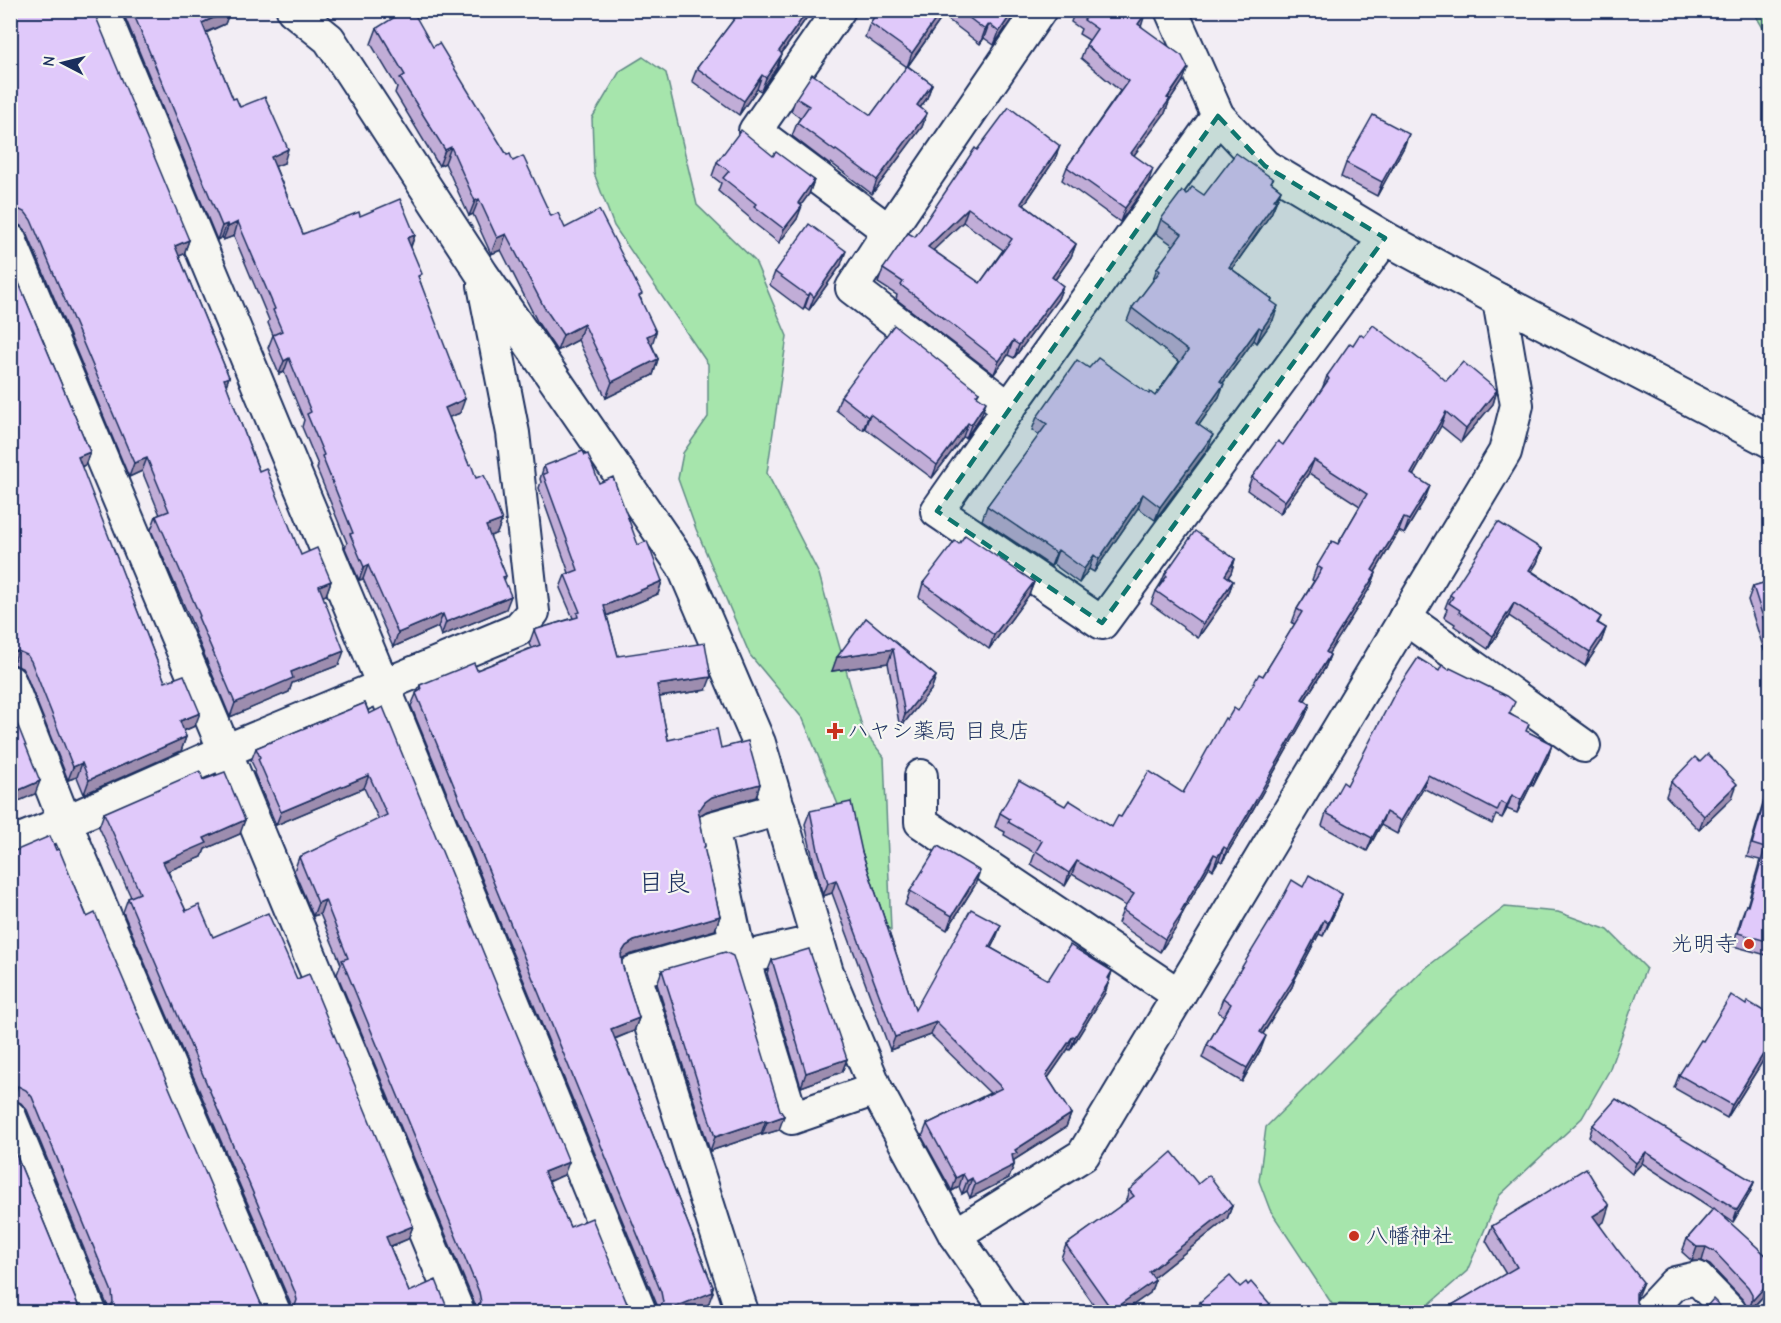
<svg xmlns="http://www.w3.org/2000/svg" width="1781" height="1323" viewBox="0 0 1781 1323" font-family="'Comic Neue','Klee One',sans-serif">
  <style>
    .green { fill: #a6e5ac; stroke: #608a85; stroke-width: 1.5 }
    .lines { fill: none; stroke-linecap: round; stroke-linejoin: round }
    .minor-casing { stroke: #1b2f5e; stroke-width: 36 }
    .minor { stroke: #f6f6f2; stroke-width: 32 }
    .wall { fill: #c1add7; stroke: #1b2f5e; stroke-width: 1.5; fill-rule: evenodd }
    .shaded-wall { fill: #9d8daf; stroke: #1b2f5e; stroke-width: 1.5 }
    .building { fill: #e0c9fa; stroke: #1b2f5e; stroke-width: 1.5; fill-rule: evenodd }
    .marked { fill: #0f766e; fill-opacity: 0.2; stroke: #0f766e; stroke-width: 4.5; stroke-dasharray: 12 8; stroke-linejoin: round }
    .poi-dot { fill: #c8321e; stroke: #f6f6f2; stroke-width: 2 }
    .labels { text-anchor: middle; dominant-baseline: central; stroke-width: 4.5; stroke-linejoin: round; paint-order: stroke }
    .poi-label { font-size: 22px; fill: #1b2f5e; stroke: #f6f6f2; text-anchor: start }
    .quarter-label { font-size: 26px; fill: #1b2f5e; stroke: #f6f6f2 }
  </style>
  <rect width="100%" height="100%" fill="#f2edf4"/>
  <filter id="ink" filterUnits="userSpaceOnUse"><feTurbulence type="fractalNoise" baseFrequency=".0167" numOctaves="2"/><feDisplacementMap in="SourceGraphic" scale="12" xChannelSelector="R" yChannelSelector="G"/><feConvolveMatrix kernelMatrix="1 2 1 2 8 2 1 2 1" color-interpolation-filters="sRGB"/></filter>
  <g filter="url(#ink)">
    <g class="green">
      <polygon points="1753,11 1770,11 1770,40"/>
      <polygon points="643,57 666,73 697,205 755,261 787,336 767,473 819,574 863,730 884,757 891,930 865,914 850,834 803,719 750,655 696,529 678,479 683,453 708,417 708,364 614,226 594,173 592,118 620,71"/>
      <polygon points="1505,907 1558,912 1608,930 1646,968 1609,1071 1582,1118 1499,1196 1467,1271 1426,1307 1332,1304 1270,1210 1259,1181 1266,1127 1423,970"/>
    </g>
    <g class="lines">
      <g class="minor-casing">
        <g id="minor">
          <polyline points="102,10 383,685 640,1312"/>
          <polyline points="293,10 329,39 482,274 683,566 759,743 827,972 876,1089 955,1235 1008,1312"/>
          <polyline points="839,10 755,131 889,231 852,288 1009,408 937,511 1102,623 1385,238"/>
          <polyline points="1171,10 1218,116 1265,166 1385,238 1499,300 1770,441"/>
          <polyline points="889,231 1040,10"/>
          <polyline points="10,240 225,751 458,1312"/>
          <polyline points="1009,408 1218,116"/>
          <polyline points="1405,618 1584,746"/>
          <polyline points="10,682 65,822 274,1312"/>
          <polyline points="921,776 921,822 1179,995"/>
          <polyline points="779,809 712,828 736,941 743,958 792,1118 876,1089"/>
          <polyline points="10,844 65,822 225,751 517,630 533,612 513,433 484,285"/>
          <polyline points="10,1117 90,1312"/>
          <polyline points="955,1235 1083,1155 1505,452 1517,405 1499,300"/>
          <polyline points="742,1312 634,972 723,946 743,958 818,941"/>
          <polyline points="1648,1312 1675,1283 1697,1278 1730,1312"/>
        </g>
      </g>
      <use href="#minor" class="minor"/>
    </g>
    <g class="wall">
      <polygon points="22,10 189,240 184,254 179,256 229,377 226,385 259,471 301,555 331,581 326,595 322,596 339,665 292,683 289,692 230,717 194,630 194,628 151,530 156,516 160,515 142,471 129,477 27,233 21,226 13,222"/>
      <polygon points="122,10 230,10 225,24 206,33 233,99 284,163 275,166 303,234 360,216 415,235 411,247 420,281 460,413 449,417 469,465 476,478 502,520 497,533 490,536 506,576 504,581 506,609 441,636 438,627 393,647 363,579 359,580 345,548 347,543 317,469 318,465 302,427 304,420 284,372 279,374 268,348 273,335 268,323 269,320 234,236 223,240 222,237 217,240"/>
      <polygon points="741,10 812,10 782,53 777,67 761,91 757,89 739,115 692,81 697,68"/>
      <polygon points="879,10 1018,10 994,45 984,38 980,44 943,16 908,66 932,84 927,98 920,108 927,113 922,127 872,194 831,163 830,165 792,136 797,123 800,118 791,111 796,98 871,115 907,67 865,37 870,23"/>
      <polygon points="1075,10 1145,10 1141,26 1183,81 1169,102 1165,113 1134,155 1148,183 1120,222 1062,180 1067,167 1120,91 1081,58 1086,45 1089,40 1079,34 1081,29 1071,22"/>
      <polygon points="377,28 433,47 507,155 513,161 551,216 641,299 652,345 658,359 653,375 606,398 578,340 557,351 538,323 501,250 491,254 473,214 469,216 445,163 439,166 395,93 397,87 371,44"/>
      <polygon points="1404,147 1377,196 1341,177 1346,163"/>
      <path d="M 977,150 L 1055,159 L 1024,205 L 1076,244 L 1071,257 L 1055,280 L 1063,286 L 1058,299 L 1014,358 L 1008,355 L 994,374 L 896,299 L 897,295 L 878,283 L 883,269 L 915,237 ZM 963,222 L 1003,250 L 980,283 L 933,250 Z"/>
      <polygon points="773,156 814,180 809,194 801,205 797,219 779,243 750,220 750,218 718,191 721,183 712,176 717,162"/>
      <polygon points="1273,179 1271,182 1281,190 1271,214 1232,269 1272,299 1271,302 1273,320 1257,343 1254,340 1223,383 1219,397 1199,425 1208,449 1155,520 1138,508 1094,572 1089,569 1079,583 1053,564 1051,566 982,520 987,506 1039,436 1032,430 1037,417 1089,368 1149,394 1155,396 1179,362 1127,321 1132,308 1152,282 1157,268 1174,246 1156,233 1161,219 1187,194 1204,195"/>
      <polygon points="10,262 90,452 85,465 81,467 165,682 195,726 184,731 186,737 181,751 84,794 77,777 68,780 26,675 22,668 13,664 10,665"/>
      <polygon points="841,265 809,310 805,307 803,310 770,285 775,272"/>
      <polygon points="1364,337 1446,381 1497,390 1493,404 1461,442 1441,426 1413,476 1425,499 1404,534 1399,531 1375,572 1376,573 1371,586 1328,654 1330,655 1325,668 1305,700 1310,704 1305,717 1247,820 1222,862 1219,860 1213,870 1209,867 1183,912 1178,925 1160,952 1118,923 1123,910 1126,906 1072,874 1065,886 1031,864 1035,853 1004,835 1005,832 995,827 1000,813 1065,806 1112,827 1121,817 1183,793 1227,720 1238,711 1263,676 1295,624 1292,623 1297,609 1314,581 1312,580 1317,566 1338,544 1360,506 1309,473 1280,514 1247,490 1252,477 1283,445 1322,389 1327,376 1353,345"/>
      <polygon points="979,392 977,396 981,416 966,438 963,437 932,478 865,428 863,430 836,410 841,396"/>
      <polygon points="544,466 599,483 638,545 662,581 658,594 607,616 618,656 706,690 659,697 668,740 721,748 760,784 756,797 707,811 699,816 705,846 704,849 720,916 715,930 629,955 622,959 622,964 639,1018 634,1031 615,1039 713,1287 708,1305 690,1312 655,1312 657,1311 657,1305 411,706 420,685 477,670 531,648 529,644 534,630 573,618 560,588 565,575 569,573 539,488 541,482 540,479"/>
      <polygon points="959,544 1034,582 1029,595 989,649 919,597 923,583"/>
      <polygon points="1542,549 1537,563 1532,571 1601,617 1598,623 1606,628 1601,642 1585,666 1509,616 1488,649 1454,626 1455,624 1444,617 1447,609 1445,608 1450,595"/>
      <polygon points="1235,559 1231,573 1228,577 1233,581 1228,595 1198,638 1151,604 1156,591 1161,583 1165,574"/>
      <polygon points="1770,581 1770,648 1764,650 1748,600 1753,586"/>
      <polygon points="866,618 936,676 931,690 900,728 888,663 832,671"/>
      <polygon points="365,703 564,1175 549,1182 570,1227 634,1312 474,1312 475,1311 475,1305 337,974 341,964 320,914 313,916 294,871 299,857 379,820 364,788 276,825 254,773 255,769 251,761 256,748"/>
      <polygon points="1511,715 1526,731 1552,744 1548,757 1533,786 1531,785 1517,813 1507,809 1502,818 1496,815 1492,824 1423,788 1397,834 1381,825 1367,851 1322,826 1326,813 1347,785"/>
      <polygon points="1770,779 1770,956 1733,946 1741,918 1746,905 1747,906 1760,860 1747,857"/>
      <polygon points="203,780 240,834 205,849 202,857 168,871 186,911 213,937 297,979 413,1226 408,1239 390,1247 409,1292 446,1305 291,1311 291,1305 123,912 128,898 131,897 99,827 104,813"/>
      <polygon points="1671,782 1732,798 1699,830 1666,796"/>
      <polygon points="810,811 862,852 915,1010 996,938 991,948 1048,980 1112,971 1105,993 1070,1050 1068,1049 1048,1078 1071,1114 1066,1127 1014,1160 1014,1165 1009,1178 970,1198 967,1191 962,1194 959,1187 952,1191 922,1137 927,1124 990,1093 931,1035 890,1050 832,893 823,896 814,863 805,824"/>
      <polygon points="975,885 947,930 905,905 910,891"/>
      <polygon points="1303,887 1342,894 1337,908 1323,936 1319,934 1295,979 1292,987 1263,1034 1261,1049 1242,1082 1202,1058 1207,1045 1224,1016 1218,1012 1223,998"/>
      <polygon points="87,917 262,1306 107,1311 107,1305 27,1110 21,1103 13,1099 10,1100"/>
      <polygon points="772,960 847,1059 842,1072 801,1087 767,973"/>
      <polygon points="662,970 779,1130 762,1135 761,1134 710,1151 657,984"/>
      <polygon points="1703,1041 1770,1042 1770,1044 1766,1056 1727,1118 1674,1088 1679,1075"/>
      <polygon points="1593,1125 1754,1182 1750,1193 1733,1222 1718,1212 1770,1259 1770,1289 1749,1312 1747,1312 1747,1307 1743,1300 1710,1265 1702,1261 1692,1261 1682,1252 1687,1239 1713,1209 1642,1163 1632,1174 1589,1137"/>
      <polygon points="10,1140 78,1305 84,1312 10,1312"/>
      <polygon points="1198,1184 1232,1206 1227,1219 1153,1278 1155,1280 1150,1293 1123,1312 1099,1312 1061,1258 1066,1245 1125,1203 1129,1190"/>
      <polygon points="1604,1222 1599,1224 1637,1297 1636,1302 1641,1310 1646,1312 1440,1312 1506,1274 1486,1241 1492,1226"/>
      <polygon points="1240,1287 1267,1312 1196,1312 1200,1302"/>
    </g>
    <g class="shaded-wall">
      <polygon points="808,10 812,10 774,64 779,51"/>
      <polygon points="942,10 945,10 943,16 907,67 912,53"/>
      <polygon points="1014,10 1018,10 994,45 999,32"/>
      <polygon points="230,11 225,24 197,36 202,23"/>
      <polygon points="1145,14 1141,27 1138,24"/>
      <polygon points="989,24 984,38 980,44 985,30"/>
      <polygon points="782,54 777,67 761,91 766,78"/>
      <polygon points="1188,68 1183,81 1169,102 1165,113 1126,166 1131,153"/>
      <polygon points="762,75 757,89 739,115 744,101"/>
      <polygon points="932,84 927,98 912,119 917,105"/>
      <polygon points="927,113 922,127 872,194 877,180"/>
      <polygon points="1409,134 1404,147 1377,196 1382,182"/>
      <polygon points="1060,146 1055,159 1016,217 1021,203"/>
      <polygon points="451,147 445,163 439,166 445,150"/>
      <polygon points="288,149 284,163 266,170 271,157"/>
      <polygon points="1153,169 1148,183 1120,222 1125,208"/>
      <polygon points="814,180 809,194 793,216 798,203"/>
      <polygon points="1281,190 1271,214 1224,280 1229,267"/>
      <polygon points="479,199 473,214 469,216 475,201"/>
      <polygon points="802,206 797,219 779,243 784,229"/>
      <polygon points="968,208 963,222 923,260 928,247"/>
      <polygon points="18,209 13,222 10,223 10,210"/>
      <polygon points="238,222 234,236 223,240 228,227"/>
      <polygon points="227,224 222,237 217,240 222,226"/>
      <polygon points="506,234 501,250 491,254 497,238"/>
      <polygon points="415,235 410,248 407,238"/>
      <polygon points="189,240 184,254 170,260 175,246"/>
      <polygon points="1076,244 1071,257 1047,291 1052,277"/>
      <polygon points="846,251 841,265 809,310 814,297"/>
      <polygon points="1063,286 1058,299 1014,358 1019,345"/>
      <polygon points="810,293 805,307 803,310 808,296"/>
      <polygon points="1278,306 1273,320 1257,343 1262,329"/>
      <polygon points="584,324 578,340 557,351 563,335"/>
      <polygon points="1259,327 1254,340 1215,394 1220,381"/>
      <polygon points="656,332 651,348 647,336"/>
      <polygon points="1013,341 1008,355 994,374 999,361"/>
      <polygon points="289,358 284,372 279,374 284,361"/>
      <polygon points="658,359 653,375 606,398 612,382"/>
      <polygon points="229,377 224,391 224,379"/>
      <polygon points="1224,384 1219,397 1191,436 1196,423"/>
      <polygon points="1497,390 1493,404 1461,442 1466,429"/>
      <polygon points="465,399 460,413 440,421 445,408"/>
      <polygon points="986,402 981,416 966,438 971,425"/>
      <polygon points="1446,412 1441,426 1406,488 1411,474"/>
      <polygon points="870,414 865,428 863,430 868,417"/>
      <polygon points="968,423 963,437 932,478 937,465"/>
      <polygon points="1213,435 1208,449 1155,520 1160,507"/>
      <polygon points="90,452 85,465 73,470 78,457"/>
      <polygon points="147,458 142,471 129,477 134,463"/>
      <polygon points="1314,460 1309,473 1280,514 1285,501"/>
      <polygon points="1430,486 1425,499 1404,534 1409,520"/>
      <polygon points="1143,494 1138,508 1094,572 1099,559"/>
      <polygon points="1404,518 1399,531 1368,584 1372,570"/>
      <polygon points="502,520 497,533 482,540 486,526"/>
      <polygon points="1542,549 1537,563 1524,583 1529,570"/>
      <polygon points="1058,550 1053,564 1051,566 1056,553"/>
      <polygon points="1094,555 1089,569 1079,583 1084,569"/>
      <polygon points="1235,559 1231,573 1220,589 1225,575"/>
      <polygon points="368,565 363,579 359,580 364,567"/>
      <polygon points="1376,573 1371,586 1321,666 1326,652"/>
      <polygon points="331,581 326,595 314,600 319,586"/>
      <polygon points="662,581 658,594 599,619 604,606"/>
      <polygon points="1233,581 1228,595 1198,638 1203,624"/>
      <polygon points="1034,582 1029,595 989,649 994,635"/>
      <polygon points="511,596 506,609 441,636 446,622"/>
      <polygon points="1514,603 1509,616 1488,649 1493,636"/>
      <polygon points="443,614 438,627 393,647 398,633"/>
      <polygon points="1606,628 1601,642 1585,666 1590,652"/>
      <polygon points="1769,636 1770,636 1770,648 1764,650"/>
      <polygon points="893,649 888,663 832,671 837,657"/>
      <polygon points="18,651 13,664 10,665 10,652"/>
      <polygon points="344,651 339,665 292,683 289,692 230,717 235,703 291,672"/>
      <polygon points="1330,655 1325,668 1297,712 1302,699"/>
      <polygon points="936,676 931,690 900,728 905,715"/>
      <polygon points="711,677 706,690 652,698 657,685"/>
      <polygon points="1310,704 1305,717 1247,820 1222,862 1227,849"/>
      <polygon points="200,713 195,726 175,734 180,721"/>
      <polygon points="186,737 181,751 84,794 89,780"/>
      <polygon points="1552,744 1548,757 1533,786 1538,773"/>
      <polygon points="82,763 77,777 68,780 73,767"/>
      <polygon points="1536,772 1531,785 1517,813 1521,800"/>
      <polygon points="369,775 364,788 276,825 281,812"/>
      <polygon points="1428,775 1423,788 1397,834 1401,821"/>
      <polygon points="40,781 35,794 10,805 10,794"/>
      <polygon points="760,784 756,797 707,811 700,815 695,822 698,809 705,802 712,797"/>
      <polygon points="1737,784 1732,798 1699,830 1704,816"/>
      <polygon points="1512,795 1507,809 1502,818 1507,805"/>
      <polygon points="1386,812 1381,825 1367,851 1372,838"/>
      <polygon points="245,820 240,834 205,849 202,857 158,875 163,862 204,838"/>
      <polygon points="1224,847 1219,860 1213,870 1218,856"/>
      <polygon points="1214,854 1209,867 1182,914 1183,912 1178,925 1160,952 1165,939"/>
      <polygon points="1077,861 1072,874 1065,886 1069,873"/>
      <polygon points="980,871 975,885 947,930 952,916"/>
      <polygon points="836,880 832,893 823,896 828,883"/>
      <polygon points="1342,894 1337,908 1323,936 1328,923"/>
      <polygon points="325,900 320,914 313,916 318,903"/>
      <polygon points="720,916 715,930 629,955 621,959 621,954 626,946 634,941"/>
      <polygon points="1324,920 1319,934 1295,979 1292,987 1255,1046 1260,1032 1296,973"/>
      <polygon points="1001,925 996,938 984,960 989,947"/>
      <polygon points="1112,971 1105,993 1070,1050 1075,1037"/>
      <polygon points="639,1018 634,1031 606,1042 611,1029"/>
      <polygon points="936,1022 931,1035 890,1050 895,1037"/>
      <polygon points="1073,1036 1068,1049 1041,1088 1046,1075"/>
      <polygon points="1266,1036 1261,1049 1242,1082 1247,1068"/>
      <polygon points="1770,1043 1766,1056 1727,1118 1732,1105"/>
      <polygon points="847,1059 842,1072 801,1087 806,1073"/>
      <polygon points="18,1086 13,1099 10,1100 10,1087"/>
      <polygon points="1071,1114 1066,1127 1014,1160 1012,1166 1014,1165 1009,1178 970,1198 975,1185 1015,1150"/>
      <polygon points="784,1116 779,1130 762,1135 767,1122"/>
      <polygon points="766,1120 761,1134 710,1151 715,1137"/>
      <polygon points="1646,1152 1642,1163 1632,1174 1636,1163"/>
      <polygon points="569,1162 564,1175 539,1185 544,1172"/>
      <polygon points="963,1174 959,1187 952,1191 956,1178"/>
      <polygon points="972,1178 967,1191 962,1194 967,1181"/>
      <polygon points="1754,1182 1750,1193 1733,1222 1737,1210"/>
      <polygon points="1232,1206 1227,1219 1144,1285 1149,1272"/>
      <polygon points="1609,1206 1604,1222 1588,1231 1593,1216"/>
      <polygon points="413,1226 408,1239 381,1250 386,1237"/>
      <polygon points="1697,1247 1706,1247 1702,1261 1692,1261"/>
      <polygon points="1155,1280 1150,1293 1123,1312 1111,1312 1112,1310"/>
      <polygon points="1770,1281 1770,1289 1748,1312 1752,1301"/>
      <polygon points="1643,1282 1637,1297 1630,1309 1636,1293"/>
      <polygon points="713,1287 711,1292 713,1292 708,1305 690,1312 663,1312"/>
      <polygon points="1270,1304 1267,1312 1260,1312"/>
      <polygon points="487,1307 485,1312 475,1312"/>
    </g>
    <g class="building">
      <polygon points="22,10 93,10 189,240 175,246 229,377 224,379 259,471 266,468 301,555 317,548 331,581 319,586 344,651 291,672 293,678 235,703 198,617 200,616 156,516 169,511 147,458 134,463 31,220 26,213 18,209 10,210 10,17 22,12"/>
      <polygon points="132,10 230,10 202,23 233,99 236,98 240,107 265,97 288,149 271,157 303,234 359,212 360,216 400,199 415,235 407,238 422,274 418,276 465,399 445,408 469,465 471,464 476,478 484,475 502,520 486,526 506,576 503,577 511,596 446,622 443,614 398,633 368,565 364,567 350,534 353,533 322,456 324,455 307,414 311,412 289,358 284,361 273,335 282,331 273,310 275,309 238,222 228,227 227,224 222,226"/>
      <polygon points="406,10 412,10 433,47 439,43 507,155 510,154 513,161 523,156 551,216 558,213 565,228 599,210 642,294 639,296 656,332 647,336 658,359 612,382 584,324 563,335 544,307 506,234 497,238 479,199 475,201 451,147 445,150 400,78 405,75 377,28"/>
      <polygon points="741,10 808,10 779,51 782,54 766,78 762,75 744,101 697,68"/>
      <polygon points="879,10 942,10 912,53 870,23"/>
      <polygon points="959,10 1014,10 999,32 989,24 985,30"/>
      <polygon points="1078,10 1142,10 1145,14 1138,24 1182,56 1188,68 1167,98 1170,99 1131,153 1153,169 1125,208 1067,167 1128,81 1086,45 1097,29 1084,20 1087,17"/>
      <polygon points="907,66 932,84 917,105 927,113 877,180 836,150 835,151 797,123 809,106 796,98 812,74 871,115"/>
      <path d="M 1009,107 L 1060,146 L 1021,203 L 1076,244 L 1052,277 L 1063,286 L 1019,345 L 1013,341 L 999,361 L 901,285 L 903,282 L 883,269 L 908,233 L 915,237 L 975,148 L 977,150 ZM 968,208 L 1012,239 L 980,283 L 928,247 Z"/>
      <polygon points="1373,115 1409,134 1382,182 1346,163"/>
      <polygon points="741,130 773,156 776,152 814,180 798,203 802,206 784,229 754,206 756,204 723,178 729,171 717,162"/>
      <polygon points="1236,153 1273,179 1271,182 1281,190 1274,200 1276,201 1229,267 1272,299 1271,301 1278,306 1262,329 1259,327 1220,381 1224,384 1196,423 1213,435 1160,507 1143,494 1099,559 1094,555 1084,569 1058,550 1056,553 987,506 1047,424 1037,417 1077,360 1089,368 1098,358 1149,394 1150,392 1155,396 1188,351 1132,308 1160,271 1157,268 1182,234 1161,219 1182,191 1187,194 1192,187 1204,195"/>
      <polygon points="809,224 846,251 814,297 810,293 808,296 775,272"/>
      <polygon points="10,262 90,452 78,457 165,682 184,675 200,713 180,721 186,737 89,780 82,763 73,767 31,661 27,655 18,651 10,652"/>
      <polygon points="894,325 979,392 976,395 986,402 971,425 968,423 937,465 870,414 868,417 841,396"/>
      <polygon points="1373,325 1434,370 1446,381 1463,362 1497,390 1466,429 1446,412 1411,474 1430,486 1409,520 1404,518 1372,570 1376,573 1326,652 1330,655 1302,699 1310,704 1252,807 1227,849 1224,847 1218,856 1214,854 1181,911 1183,912 1165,939 1123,910 1134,894 1077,861 1069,873 1036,851 1042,841 1008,822 1010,819 1000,813 1019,780 1065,806 1069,800 1112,827 1118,816 1121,817 1149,771 1183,793 1225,718 1227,720 1234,708 1238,711 1259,674 1263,676 1302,612 1297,609 1322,569 1317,566 1332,541 1338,544 1367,494 1314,460 1285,501 1252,477 1278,441 1283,445 1329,379 1327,376 1350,343 1353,345 1360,334 1364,337"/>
      <polygon points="583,451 585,455 588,454 599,483 613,477 638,545 647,541 662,581 604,606 618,656 705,643 711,677 657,685 668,740 717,729 721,748 748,741 760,784 712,797 705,802 700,809 698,809 705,846 704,847 720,916 634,941 626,946 621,954 622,964 639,1018 611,1029 713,1287 712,1288 713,1292 663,1312 655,1312 659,1309 663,1302 661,1292 416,693 421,690 420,685 474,663 477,670 540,645 534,630 578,617 577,613 580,612 565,575 578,570 543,474 547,473 544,466"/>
      <polygon points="1498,522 1542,549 1529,570 1601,617 1597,623 1606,628 1590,652 1514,603 1493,636 1459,612 1460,610 1449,603 1453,597 1450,595"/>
      <polygon points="1195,531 1235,559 1225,575 1233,581 1203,624 1156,591 1167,576 1165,574"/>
      <polygon points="965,535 1034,582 994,635 923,583 955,541 959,544"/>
      <polygon points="1770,581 1770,636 1769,636 1753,586"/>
      <polygon points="866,618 936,676 905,715 893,649 837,657"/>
      <polygon points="1418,658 1439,671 1442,665 1449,670 1450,668 1507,696 1515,702 1509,714 1529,724 1526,731 1552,744 1538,773 1536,772 1521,800 1512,795 1507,805 1501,802 1497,811 1428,775 1401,821 1386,812 1372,838 1326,813 1343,782 1347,785 1396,691"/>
      <polygon points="365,703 369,714 383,707 569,1162 544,1172 570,1227 592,1218 628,1306 634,1312 490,1312 487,1307 473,1312 477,1309 481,1302 479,1292 342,960 348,958 325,900 318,903 299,857 387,815 369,775 281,812 258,759 260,757 256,748"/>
      <polygon points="10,706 40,781 10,794"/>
      <polygon points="1708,754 1737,784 1704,816 1671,782 1695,757 1700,762"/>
      <polygon points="200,771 203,780 225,772 245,820 204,838 207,843 163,862 186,911 199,905 213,937 268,913 297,979 309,974 413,1226 386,1237 409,1292 436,1280 446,1305 452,1312 289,1312 294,1309 297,1300 295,1292 128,898 140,893 104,813"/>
      <polygon points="1770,782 1770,942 1738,933 1746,905 1748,906 1765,848 1752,844"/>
      <polygon points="851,802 862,852 915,1010 971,909 1001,925 989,947 1048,980 1070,945 1112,971 1108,978 1110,980 1075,1037 1073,1036 1046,1075 1071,1114 1015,1150 1017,1153 1012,1155 1014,1165 975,1185 972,1178 967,1181 963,1174 956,1178 927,1124 1002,1088 936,1022 895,1037 836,880 828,883 818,850 810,811"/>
      <polygon points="50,836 56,850 59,849 87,917 95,913 262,1306 268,1312 105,1312 109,1310 113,1302 112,1292 32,1097 26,1090 18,1086 10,1087 10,853"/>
      <polygon points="938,846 980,871 952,916 910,891"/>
      <polygon points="1309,875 1342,894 1328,923 1324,920 1296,973 1297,974 1260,1032 1266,1036 1247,1068 1207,1045 1231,1004 1223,998 1273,916 1292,880 1303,887"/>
      <polygon points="809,949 847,1059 806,1073 772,960"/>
      <polygon points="725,952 733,956 780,1110 784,1116 767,1122 766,1120 715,1137 662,970"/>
      <polygon points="1731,995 1746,1005 1747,1001 1770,1015 1770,1036 1767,1041 1770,1042 1770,1043 1732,1105 1679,1075 1701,1040 1703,1041"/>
      <polygon points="1616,1099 1754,1182 1737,1210 1646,1152 1636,1163 1593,1125"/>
      <polygon points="10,1140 78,1305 84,1312 16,1312 10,1298"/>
      <polygon points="1172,1152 1198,1184 1209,1175 1232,1206 1149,1272 1155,1280 1112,1310 1066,1245 1134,1196 1129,1190"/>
      <polygon points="1586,1168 1609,1206 1593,1216 1617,1249 1643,1282 1636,1293 1636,1302 1641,1310 1646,1312 1593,1312 1587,1308 1581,1312 1440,1312 1517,1267 1492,1226"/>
      <polygon points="1714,1208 1770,1259 1770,1281 1752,1301 1752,1294 1748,1287 1715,1252 1706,1247 1697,1247 1687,1239"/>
      <polygon points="1230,1276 1240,1287 1246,1282 1248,1285 1251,1282 1270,1304 1260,1312 1210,1312 1200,1302"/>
      <polygon points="1713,1299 1723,1309 1728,1312 1702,1312"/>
      <polygon points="1669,1306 1675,1312 1660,1312"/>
    </g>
  </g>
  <path class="marked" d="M 1218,116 L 1265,166 L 1385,238 L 1102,623 L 937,511 Z"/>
  <g class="poi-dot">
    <path d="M832 722h6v6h6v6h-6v6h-6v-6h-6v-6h6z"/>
    <circle cx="1749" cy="944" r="6"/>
    <circle cx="1354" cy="1236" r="6"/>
  </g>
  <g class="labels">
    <g class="poi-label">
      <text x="847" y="731">ハヤシ薬局 目良店</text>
      <text x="1737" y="944" text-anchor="end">光明寺</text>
      <text x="1366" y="1236">八幡神社</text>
    </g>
    <g class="quarter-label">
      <text x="664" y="883">目良</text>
    </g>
  </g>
  <rect width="1781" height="1323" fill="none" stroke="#f6f6f2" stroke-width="36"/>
  <rect x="18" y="18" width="1745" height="1287" fill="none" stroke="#1b2f5e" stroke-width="2" filter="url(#ink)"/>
  <g transform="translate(63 63) rotate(277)" stroke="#f6f6f2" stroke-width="4.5" paint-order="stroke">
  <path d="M0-4.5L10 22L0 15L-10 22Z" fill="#1b2f5e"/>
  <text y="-9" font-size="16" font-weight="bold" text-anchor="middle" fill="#1b2f5e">N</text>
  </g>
</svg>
